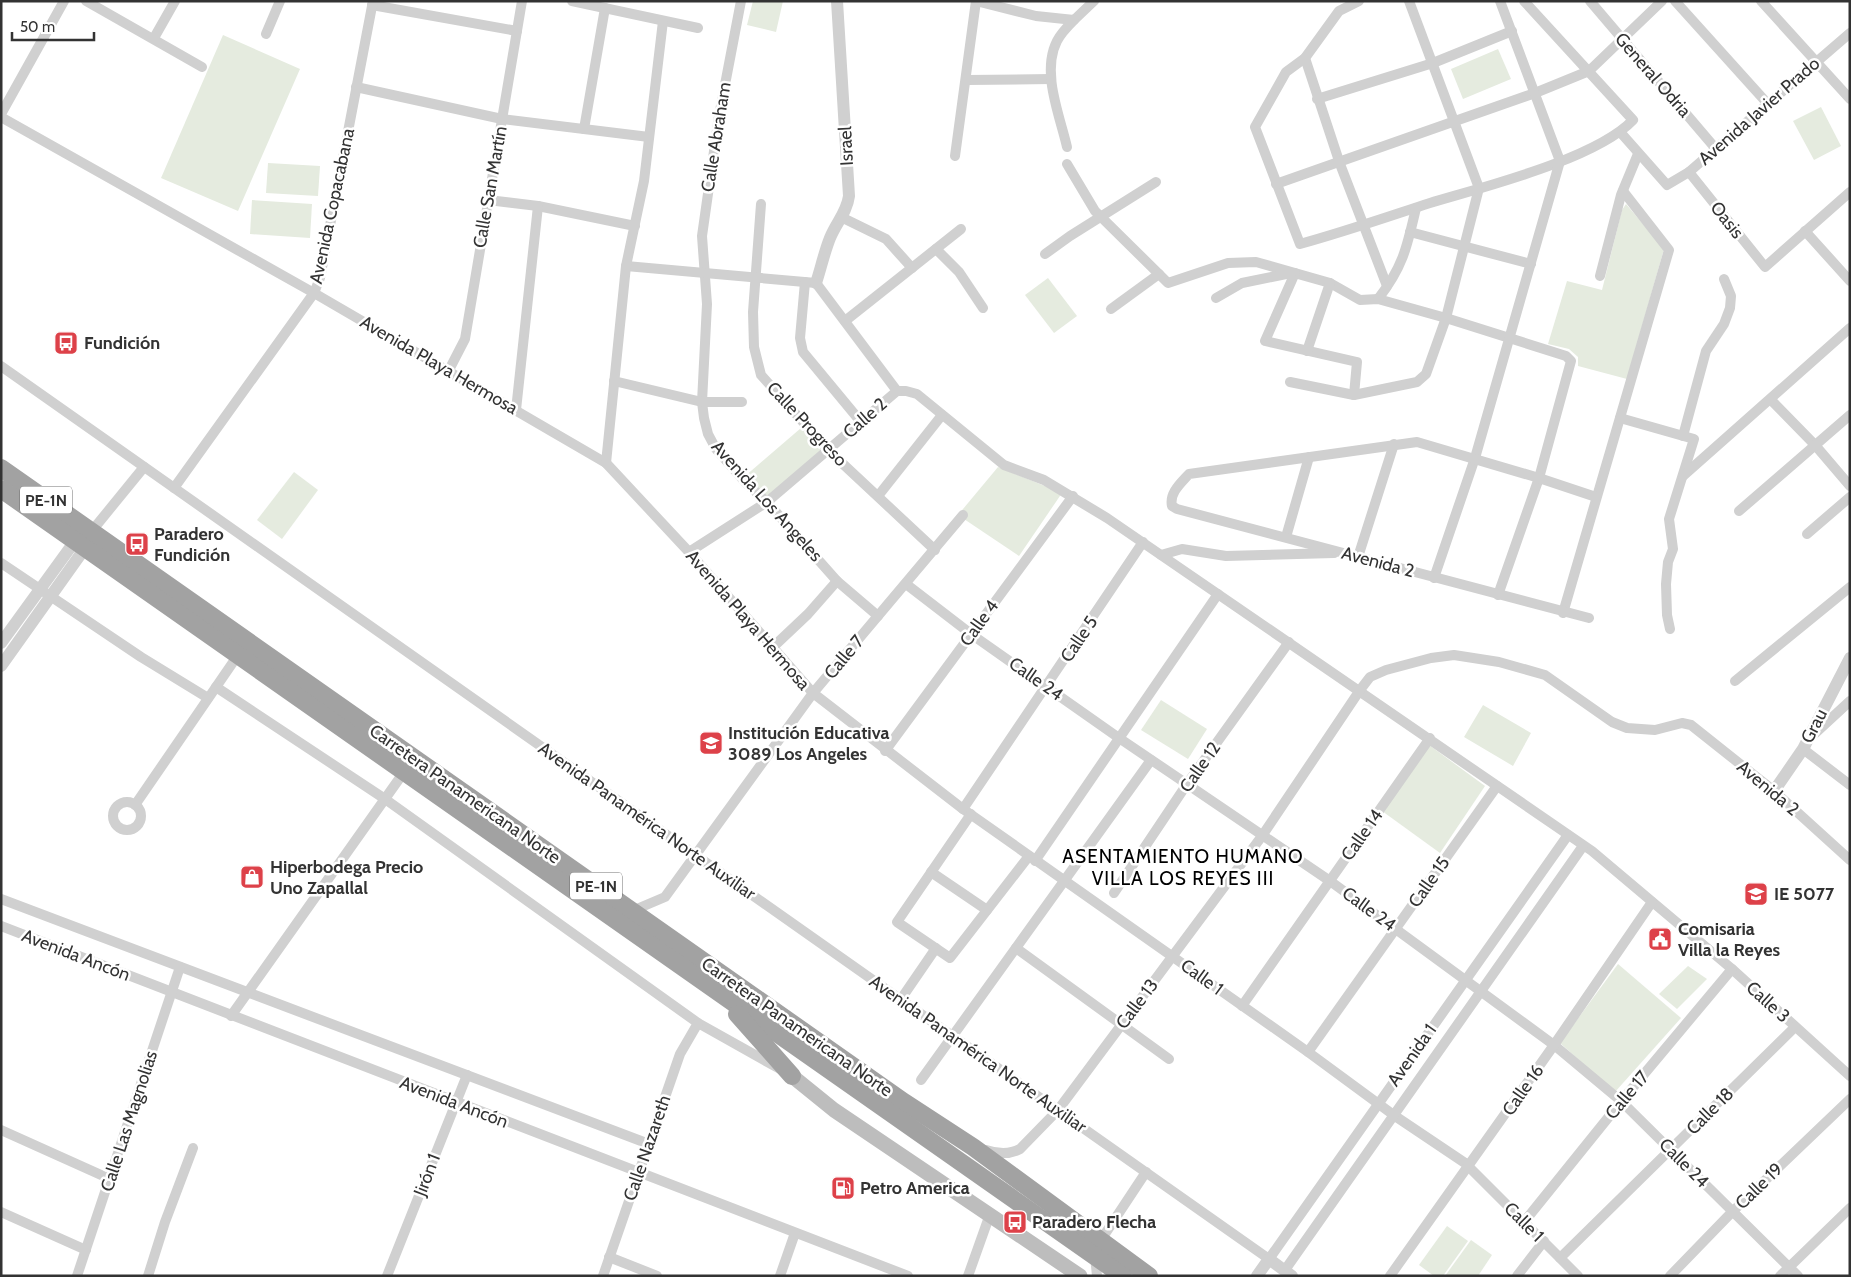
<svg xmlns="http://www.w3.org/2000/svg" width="1851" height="1277" viewBox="0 0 1851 1277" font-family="Cabin,sans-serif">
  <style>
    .green { fill: #e5ebdf }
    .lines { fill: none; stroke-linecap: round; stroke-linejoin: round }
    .minor { stroke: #d0d0d0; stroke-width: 10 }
    .tertiary { stroke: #d0d0d0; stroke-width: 12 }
    .secondary { stroke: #bdbdbd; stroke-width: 15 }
    .trunk { stroke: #a2a2a2; stroke-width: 18 }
    .labels { text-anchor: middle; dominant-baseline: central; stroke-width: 5; stroke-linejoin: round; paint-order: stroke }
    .shield { fill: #fff; stroke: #707070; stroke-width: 1 }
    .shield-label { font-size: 16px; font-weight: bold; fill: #333 }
    .street-label { font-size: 18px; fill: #333; stroke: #fff }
    .poi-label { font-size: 18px; font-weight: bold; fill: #333; stroke: #fff; text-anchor: start }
    .neighbourhood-label { font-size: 19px; letter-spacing: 1px; fill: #000; stroke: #fff }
  </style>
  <rect width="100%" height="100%" fill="#fff"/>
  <g class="green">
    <polygon points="753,1 783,1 776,32 747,25"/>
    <polygon points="223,35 300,69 238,211 161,178"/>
    <polygon points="1498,49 1511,79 1463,99 1451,69"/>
    <polygon points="1821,107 1841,146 1814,160 1793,121"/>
    <polygon points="268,163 320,166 318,196 266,193"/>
    <polygon points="252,200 312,204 310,238 250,234"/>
    <polygon points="1626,204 1664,249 1627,379 1578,366 1578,357 1569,349 1548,344 1567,281 1602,290 1622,210"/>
    <polygon points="1048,278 1077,316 1054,333 1025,295"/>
    <polygon points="801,428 821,450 769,495 761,495 744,477"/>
    <polygon points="998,467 1062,493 1019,556 958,515"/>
    <polygon points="294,472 318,490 282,539 257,520"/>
    <polygon points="1161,700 1207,729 1188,759 1141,730"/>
    <polygon points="1483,705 1531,733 1513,766 1464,737"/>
    <polygon points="1429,745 1485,786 1440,853 1382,811"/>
    <polygon points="1618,964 1681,1018 1615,1092 1560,1043"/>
    <polygon points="1688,966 1707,979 1677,1009 1659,994"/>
    <polygon points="1447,1226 1468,1241 1443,1276 1434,1276 1419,1265"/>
    <polygon points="1471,1240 1492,1255 1478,1276 1445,1276"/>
  </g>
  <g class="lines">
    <g class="minor">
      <polyline points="86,1 202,67"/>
      <polyline points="572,1 698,28"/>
      <polyline points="741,1 719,116 702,236 707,304 702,402 704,418 708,434 716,449 746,483 767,502 837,581 878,616"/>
      <polyline points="976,1 1036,16 1074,20 1094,1"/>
      <path d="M 1359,1 L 1339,11 L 1305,58 L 1286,72 L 1255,127 L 1300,244 C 1344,232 1387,217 1430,203 C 1483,187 1596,159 1633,120 L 1524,1"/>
      <polyline points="1590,1 1716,149"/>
      <polyline points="1675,1 1767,103"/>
      <polyline points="1761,1 1850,99"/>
      <polyline points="372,5 517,31"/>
      <polyline points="266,34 280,1"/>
      <polyline points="154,38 175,1"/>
      <polyline points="1305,58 1340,164 1387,286"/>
      <polyline points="967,80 1051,79"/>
      <polyline points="356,87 502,119 649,137"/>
      <polyline points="1317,99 1433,63 1512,31"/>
      <polyline points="1,114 64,1"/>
      <polyline points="1,117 314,293 606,463 689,552 813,693 963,809 1308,1052 1395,1116 1465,1163 1578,1276"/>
      <polyline points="584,129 605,8"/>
      <polyline points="1621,133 1667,185 1689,172 1850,33"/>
      <path d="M 1067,147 C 1060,116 1041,72 1057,41 C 1061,33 1068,26 1074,20"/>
      <polyline points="955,156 976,1"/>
      <polyline points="1067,164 1095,211 1168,283 1228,263 1256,262 1330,283 1360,300 1378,299 1446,318 1566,356 1571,361 1539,478 1498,595"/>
      <polyline points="1689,172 1765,267 1850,192"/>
      <polyline points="1276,184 1535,93 1589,71 1662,1"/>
      <polyline points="488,200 538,206 635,226"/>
      <polyline points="761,204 753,312 754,347 761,375 828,450 935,550"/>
      <polyline points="841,217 886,239 912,268"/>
      <polyline points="1805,231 1850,281"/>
      <polyline points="1410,232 1531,264"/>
      <polyline points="936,249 959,272 983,308"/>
      <polyline points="1045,254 1070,236 1156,182"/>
      <polyline points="626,266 816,283 897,391 906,391 917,394 1004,465 1044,480 1107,518 1592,851 1732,969 1850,1076"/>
      <polyline points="1295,273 1265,341 1357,362 1354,395"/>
      <polyline points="1600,276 1621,195 1638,154"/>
      <polyline points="805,282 800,338 803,352 861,422"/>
      <polyline points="1216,298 1242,283 1291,273"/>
      <path d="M 1378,299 C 1403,267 1407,247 1416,208"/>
      <polyline points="1111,309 1159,274"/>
      <polyline points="845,321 961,229"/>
      <polyline points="1307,351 1330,283"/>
      <polyline points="1,366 1269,1259 1568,835"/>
      <polyline points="449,370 465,339 522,1"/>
      <polyline points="614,381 702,402 742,402"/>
      <polyline points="1290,382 1354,395 1417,382 1426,374 1446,318 1479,188 1409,1"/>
      <polyline points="1771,400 1815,445 1850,486"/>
      <polyline points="516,410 538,206"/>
      <polyline points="1620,418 1694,439 1669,519 1673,549 1668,562 1666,584 1667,615 1670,629"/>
      <polyline points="1683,436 1706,351 1724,324 1730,308 1731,296 1724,279"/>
      <polyline points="606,463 626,266 644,181 663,21"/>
      <polyline points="1683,476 1850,328"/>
      <polyline points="174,488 314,293 320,278 373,1"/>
      <polyline points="878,496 942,415"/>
      <polyline points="1739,511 1850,415"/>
      <polyline points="91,532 144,467"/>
      <polyline points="1807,534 1850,497"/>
      <polyline points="1286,537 1309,457"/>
      <polyline points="689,552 767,502 897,391"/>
      <polyline points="1161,555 1182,549 1226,556 1334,553"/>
      <polyline points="1358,557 1394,444"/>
      <polyline points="1,563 141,657 208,698"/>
      <polyline points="1434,578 1475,458 1560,161 1500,1"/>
      <polyline points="906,584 971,634 1119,738 1330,881 1554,1045 1621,1101 1798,1276"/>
      <polyline points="1563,613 1669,250 1623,191"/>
      <path d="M 1589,618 L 1177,509 L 1172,506 C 1169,493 1181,483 1189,474 L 1417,442 L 1539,478 L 1596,497"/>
      <polyline points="772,648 808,614 837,581"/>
      <polyline points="1735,681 1850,587"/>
      <polyline points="216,687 385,799 698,1023 780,1069"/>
      <polyline points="1811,737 1850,701"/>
      <polyline points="1803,749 1850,785"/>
      <polyline points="885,751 1073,496"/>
      <circle cx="127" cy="816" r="14"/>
      <polyline points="135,805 238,655"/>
      <polyline points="963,809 1143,542"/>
      <polyline points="971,814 897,922 950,958 1029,856"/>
      <polyline points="1035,861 1218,594"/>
      <polyline points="931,872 987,910"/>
      <polyline points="1114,893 1187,784 1289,642"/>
      <polyline points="1,899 649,1144"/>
      <polyline points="632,911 665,897 813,693 963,515"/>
      <polyline points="1,926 908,1276"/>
      <polyline points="1016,948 1169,1059"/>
      <polyline points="901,999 936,948"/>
      <polyline points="1242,1006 1430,738"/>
      <polyline points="231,1016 404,772"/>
      <polyline points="1308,1052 1497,786"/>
      <polyline points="921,1080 1151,760"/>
      <polyline points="1,1130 110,1179"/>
      <path d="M 986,1150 C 998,1154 1009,1155 1020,1149 L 1058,1110 L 1262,836 L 1360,690 L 1370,677 L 1386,670 L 1431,658 L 1454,655 L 1499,662 L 1545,675 L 1612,722 L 1627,728 L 1655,730 L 1682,723 L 1691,725 L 1774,791 L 1850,860"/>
      <polyline points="1,1212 86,1250"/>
      <polyline points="1524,1222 1624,1098 1732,969"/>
      <polyline points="609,1257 657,1276"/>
      <polyline points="1560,1258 1795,1027"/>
      <polyline points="1285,1270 1583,846"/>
      <polyline points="77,1276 180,967"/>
      <polyline points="148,1276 165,1222 193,1148"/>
      <polyline points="387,1276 467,1075"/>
      <polyline points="603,1276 680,1054 698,1023"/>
      <polyline points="780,1276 795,1233"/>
      <polyline points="968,1276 989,1217"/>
      <polyline points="1097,1276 1095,1256 1101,1240 1146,1172"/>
      <polyline points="1390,1276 1554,1045 1652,902"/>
      <polyline points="1517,1276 1544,1241"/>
      <polyline points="1670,1276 1733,1211 1850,1099"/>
      <polyline points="1780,1276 1850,1208"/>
    </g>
    <g class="tertiary">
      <path d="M 816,283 C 821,268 824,253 830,238 C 836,223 847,212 849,196 L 837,1"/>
      <polyline points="1,643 75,541 80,538"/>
      <polyline points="1,666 85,548 88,541"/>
      <polyline points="1774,791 1803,749 1850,658"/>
      <polyline points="1257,1276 1269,1259 1292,1276"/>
    </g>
    <polyline class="secondary" points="792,1076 834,1110 1080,1276"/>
    <g class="trunk">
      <polyline points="1,468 904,1102 973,1147 1149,1276"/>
      <polyline points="1,489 1123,1276"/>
      <polyline points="737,1014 792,1076"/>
    </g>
  </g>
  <defs>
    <g id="bus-square" transform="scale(1.25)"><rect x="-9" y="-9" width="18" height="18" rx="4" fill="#dd4149" stroke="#fff"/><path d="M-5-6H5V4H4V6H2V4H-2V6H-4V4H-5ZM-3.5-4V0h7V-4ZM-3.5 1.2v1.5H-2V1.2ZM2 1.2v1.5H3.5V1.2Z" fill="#fff"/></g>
    <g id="school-square" transform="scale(1.25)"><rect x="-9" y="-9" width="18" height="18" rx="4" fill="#dd4149" stroke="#fff"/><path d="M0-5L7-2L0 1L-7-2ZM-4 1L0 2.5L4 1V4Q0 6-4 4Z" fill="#fff"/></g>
    <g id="shop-square" transform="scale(1.25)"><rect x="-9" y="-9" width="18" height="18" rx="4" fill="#dd4149" stroke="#fff"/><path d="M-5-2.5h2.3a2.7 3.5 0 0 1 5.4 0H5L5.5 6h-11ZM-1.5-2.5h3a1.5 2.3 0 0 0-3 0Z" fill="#fff"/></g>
    <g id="civic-square" transform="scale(1.25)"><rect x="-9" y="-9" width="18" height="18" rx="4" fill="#dd4149" stroke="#fff"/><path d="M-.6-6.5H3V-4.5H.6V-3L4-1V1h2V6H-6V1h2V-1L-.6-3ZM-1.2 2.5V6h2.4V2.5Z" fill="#fff"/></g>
    <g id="fuel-square" transform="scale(1.25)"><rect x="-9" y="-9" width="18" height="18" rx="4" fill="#dd4149" stroke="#fff"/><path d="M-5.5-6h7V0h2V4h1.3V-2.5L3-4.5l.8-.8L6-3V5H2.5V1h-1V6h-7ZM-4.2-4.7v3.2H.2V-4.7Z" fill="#fff"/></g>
  </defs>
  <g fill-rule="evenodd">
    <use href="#bus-square" x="66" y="343"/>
    <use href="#bus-square" x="137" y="544"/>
    <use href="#school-square" x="711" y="743"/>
    <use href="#shop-square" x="252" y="877"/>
    <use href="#school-square" x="1756" y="894"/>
    <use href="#civic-square" x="1660" y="939"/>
    <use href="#fuel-square" x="843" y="1188"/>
    <use href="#bus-square" x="1015" y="1222"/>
  </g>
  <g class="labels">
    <g class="shield">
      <rect x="20" y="486.5" width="52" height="27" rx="4"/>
      <rect x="570" y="872.5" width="52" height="27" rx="4"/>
    </g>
    <g class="shield-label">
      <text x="46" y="500">PE-1N</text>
      <text x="596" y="886">PE-1N</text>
    </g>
    <g class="street-label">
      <text transform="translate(1653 75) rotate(49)">General Odria</text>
      <text transform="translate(1759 111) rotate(-41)">Avenida Javier Prado</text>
      <text transform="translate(716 137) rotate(-81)">Calle Abraham</text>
      <text transform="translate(846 146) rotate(-93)">Israel</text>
      <text transform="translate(490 187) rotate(-80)">Calle San Martín</text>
      <text transform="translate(332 206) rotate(-78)">Avenida Copacabana</text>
      <text transform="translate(1727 220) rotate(51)">Oasis</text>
      <text transform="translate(439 365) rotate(30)">Avenida Playa Hermosa</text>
      <text transform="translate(865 418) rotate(-41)">Calle 2</text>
      <text transform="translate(807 424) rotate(47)">Calle Progreso</text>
      <text transform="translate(767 501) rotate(48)">Avenida Los Angeles</text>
      <text transform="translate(1378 562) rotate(15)">Avenida 2</text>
      <text transform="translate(748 620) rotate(49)">Avenida Playa Hermosa</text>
      <text transform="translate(979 623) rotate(-54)">Calle 4</text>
      <text transform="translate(1079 639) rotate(-56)">Calle 5</text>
      <text transform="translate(844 657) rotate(-50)">Calle 7</text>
      <text transform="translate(1036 679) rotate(35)">Calle 24</text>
      <text transform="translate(1814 726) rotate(-63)">Grau</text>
      <text transform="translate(1200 767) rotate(-55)">Calle 12</text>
      <text transform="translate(1768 788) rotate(40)">Avenida 2</text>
      <text transform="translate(465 794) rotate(35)">Carretera Panamericana Norte</text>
      <text transform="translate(647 821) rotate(35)">Avenida Panamérica Norte Auxiliar</text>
      <text transform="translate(1362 835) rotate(-55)">Calle 14</text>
      <text transform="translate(1429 882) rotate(-55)">Calle 15</text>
      <text transform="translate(1369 909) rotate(36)">Calle 24</text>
      <text transform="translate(76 955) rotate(21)">Avenida Ancón</text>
      <text transform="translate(1202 977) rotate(36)">Calle 1</text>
      <text transform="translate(1768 1002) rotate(42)">Calle 3</text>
      <text transform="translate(1137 1004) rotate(-53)">Calle 13</text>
      <text transform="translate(797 1027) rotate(35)">Carretera Panamericana Norte</text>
      <text transform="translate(978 1054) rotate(35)">Avenida Panamérica Norte Auxiliar</text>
      <text transform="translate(1412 1055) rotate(-55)">Avenida 1</text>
      <text transform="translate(1523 1090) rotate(-55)">Calle 16</text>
      <text transform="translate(1627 1095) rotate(-50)">Calle 17</text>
      <text transform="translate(454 1102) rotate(21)">Avenida Ancón</text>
      <text transform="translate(1710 1111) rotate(-45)">Calle 18</text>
      <text transform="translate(129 1121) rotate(-72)">Calle Las Magnolias</text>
      <text transform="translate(647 1148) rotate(-71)">Calle Nazareth</text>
      <text transform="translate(1684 1163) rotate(45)">Calle 24</text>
      <text transform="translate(427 1175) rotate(-69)">Jirón 1</text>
      <text transform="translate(1759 1186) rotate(-44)">Calle 19</text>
      <text transform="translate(1524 1222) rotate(45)">Calle 1</text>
    </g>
    <g class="poi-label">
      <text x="84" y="343">Fundición</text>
      <text x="154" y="534">Paradero<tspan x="154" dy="21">Fundición</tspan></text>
      <text x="728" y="733">Institución Educativa<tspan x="728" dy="21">3089 Los Angeles</tspan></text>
      <text x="270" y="867">Hiperbodega Precio<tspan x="270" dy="21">Uno Zapallal</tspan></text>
      <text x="1774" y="894">IE 5077</text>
      <text x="1678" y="929">Comisaria<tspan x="1678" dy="21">Villa la Reyes</tspan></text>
      <text x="860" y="1188">Petro America</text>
      <text x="1032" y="1222">Paradero Flecha</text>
    </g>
    <g class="neighbourhood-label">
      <text x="1183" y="856">ASENTAMIENTO HUMANO<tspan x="1183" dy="22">VILLA LOS REYES III</tspan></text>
    </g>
  </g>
  <rect width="1851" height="1277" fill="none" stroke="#333333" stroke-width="5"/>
  <path d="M12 32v8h82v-8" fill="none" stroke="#333333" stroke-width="2.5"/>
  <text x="20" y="32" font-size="15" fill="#333333" stroke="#ffffff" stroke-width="4" paint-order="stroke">50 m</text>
</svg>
